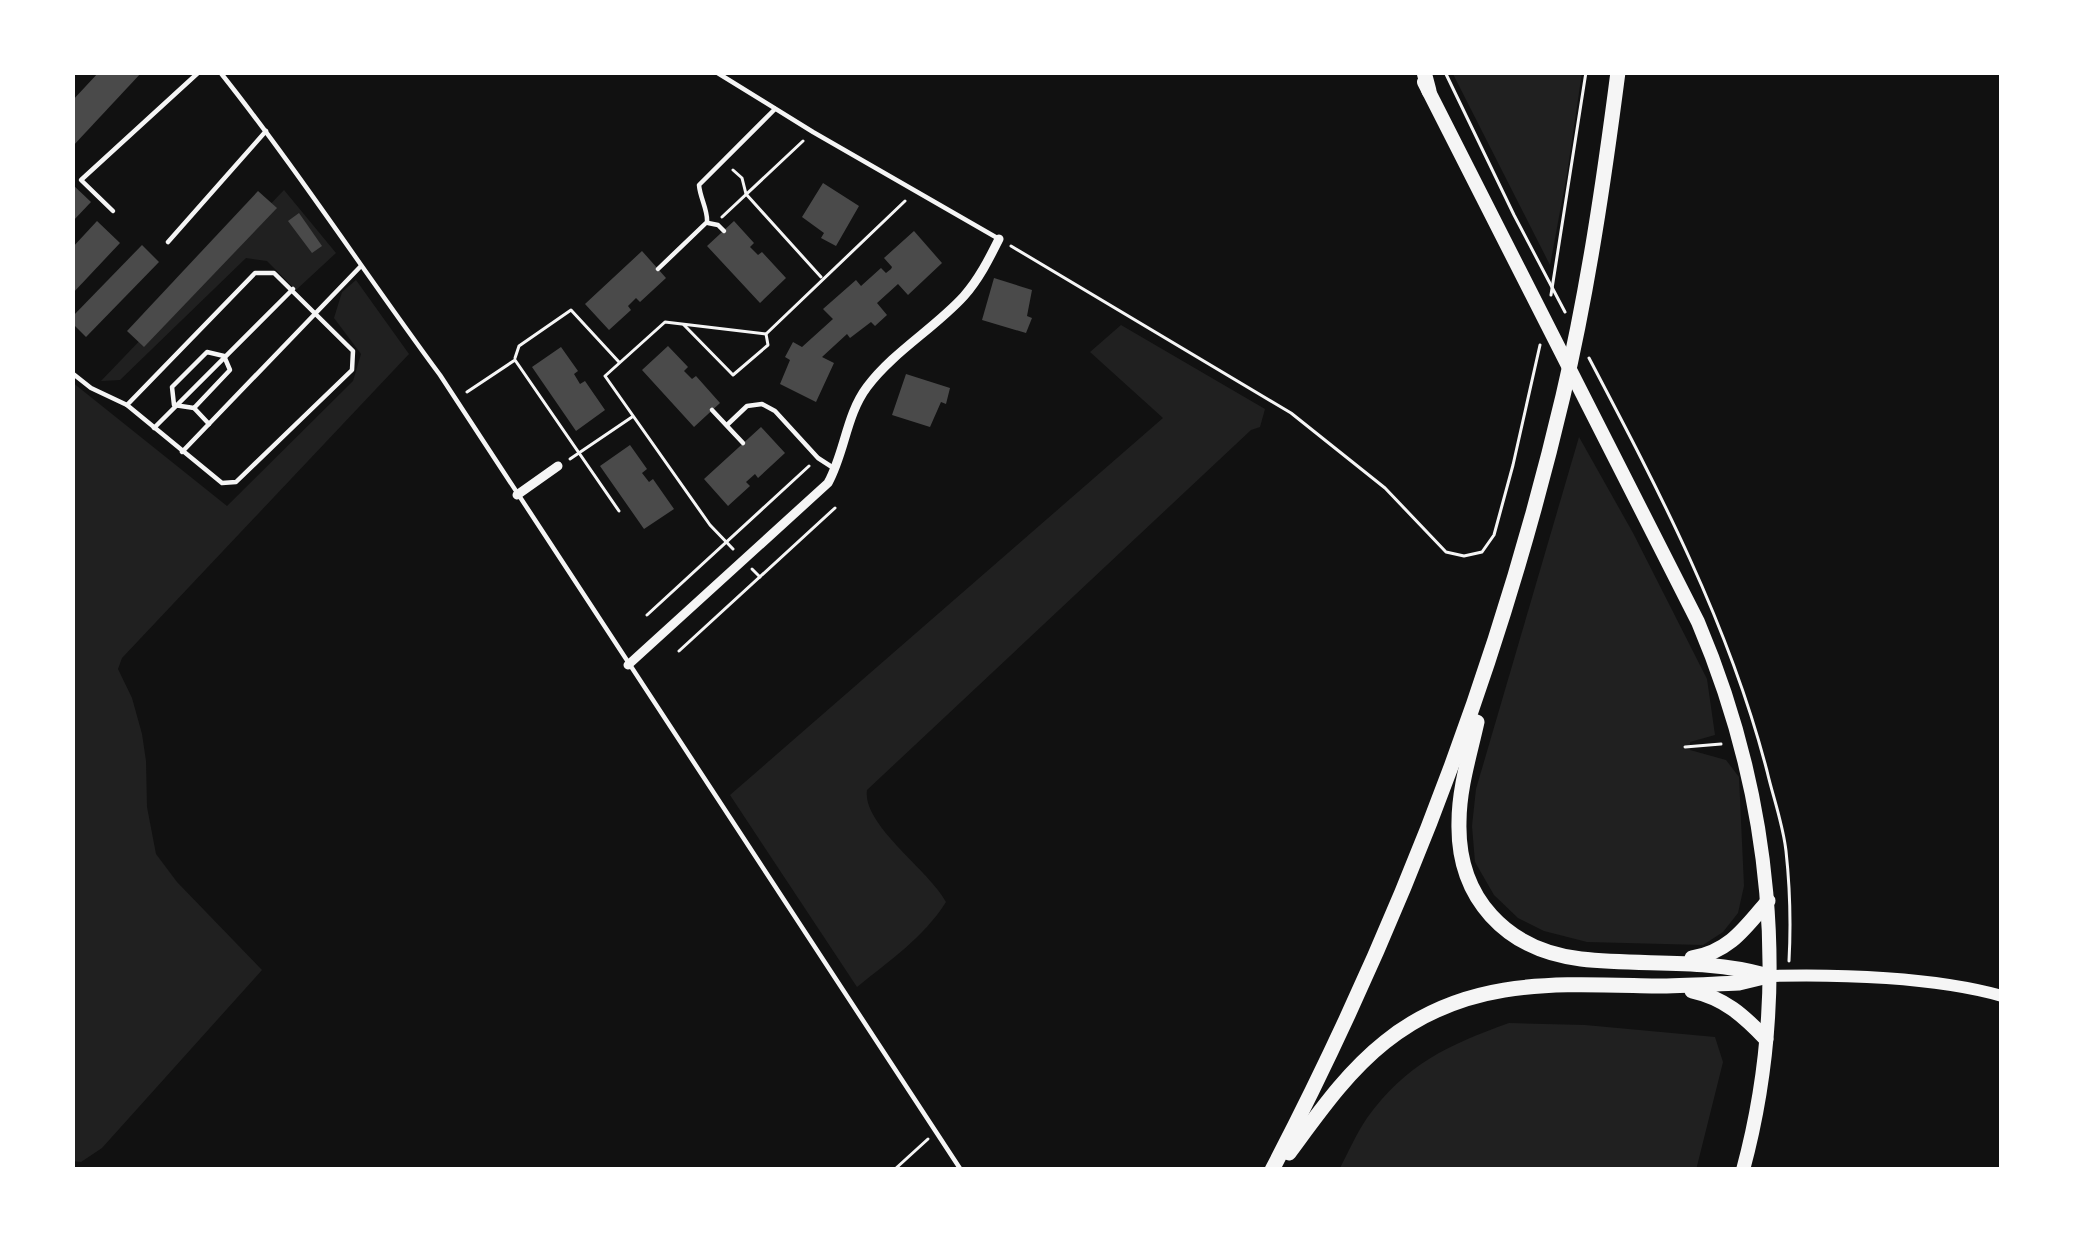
<svg xmlns="http://www.w3.org/2000/svg" width="2074" height="1242" viewBox="0 0 2074 1242" font-family="Rubik,sans-serif">
  <style>
    .green { fill: #202020 }
    .building { fill: #4a4a4a }
    .lines { fill: none; stroke-linecap: round; stroke-linejoin: round }
    .path { stroke: #f5f5f5; stroke-width: 3 }
    .service { stroke: #f5f5f5; stroke-width: 4.5 }
    .minor { stroke: #f5f5f5; stroke-width: 9 }
    .tertiary { stroke: #f5f5f5; stroke-width: 12 }
    .secondary { stroke: #f5f5f5; stroke-width: 14 }
    .primary { stroke: #f5f5f5; stroke-width: 15 }
  </style>
  <rect width="100%" height="100%" fill="#111"/>
  <g class="green">
    <polygon points="1452,72 1582,72 1567,174 1550,265"/>
    <polygon points="284,190 336,253 296,290 267,261 246,258 120,380 101,381"/>
    <polygon points="356,280 409,354 122,658 118,669 132,698 142,734 146,761 147,807 156,854 177,882 262,970 102,1148 81,1162 72,1161 72,382 227,506 353,381 361,354 334,318 342,292"/>
    <path d="M 1121,325 L 1265,409 L 1260,427 L 1251,430 L 867,790 C 862,825 929,870 946,902 C 924,937 889,961 857,987 L 730,795 L 1163,418 L 1090,352 Z"/>
    <polygon points="1579,437 1633,533 1707,679 1715,735 1690,742 1690,750 1726,760 1739,777 1744,886 1738,913 1723,932 1703,945 1587,942 1544,931 1518,918 1494,895 1475,862 1472,826 1476,789"/>
    <path d="M 1509,1023 L 1585,1025 L 1715,1037 L 1723,1062 L 1696,1170 L 1339,1170 C 1348,1153 1356,1134 1367,1118 C 1406,1064 1448,1045 1509,1023 Z"/>
  </g>
  <g class="building">
    <polygon points="99,72 142,72 72,147 72,101"/>
    <polygon points="823,183 859,206 836,246 821,238 824,233 802,217"/>
    <polygon points="72,184 91,202 72,222"/>
    <polygon points="258,191 277,208 144,347 127,331"/>
    <polygon points="299,213 322,246 312,253 288,221"/>
    <polygon points="97,221 120,243 72,294 72,248"/>
    <polygon points="734,221 754,243 750,247 758,255 762,252 786,278 760,303 707,246"/>
    <polygon points="914,231 942,263 908,295 898,284 877,303 887,315 875,326 871,322 850,338 847,334 822,357 834,363 816,402 780,384 790,360 785,357 793,342 802,347 833,319 823,309 856,280 861,286 881,268 886,273 891,269 892,267 884,258"/>
    <polygon points="142,245 159,262 86,337 72,323 72,317"/>
    <polygon points="642,251 666,278 640,302 636,298 628,306 631,310 609,330 585,304"/>
    <polygon points="994,278 1032,290 1027,316 1032,318 1026,333 982,320"/>
    <polygon points="668,346 688,367 684,371 692,379 696,376 720,403 694,427 642,370"/>
    <polygon points="561,347 578,371 574,374 580,384 585,381 605,410 576,431 532,367"/>
    <polygon points="906,374 950,388 946,404 941,402 930,427 892,415"/>
    <polygon points="761,427 785,453 758,478 755,474 746,482 750,486 728,506 704,479"/>
    <polygon points="630,445 647,469 642,473 649,482 653,479 674,509 644,529 600,466"/>
  </g>
  <g class="lines">
    <g class="path">
      <polyline points="1445,72 1514,215 1565,312"/>
      <polyline points="733,170 742,178 746,194 821,277"/>
      <polyline points="722,217 803,141"/>
      <polyline points="1011,246 1291,413 1385,488 1446,552 1464,556 1482,552 1494,535 1513,465 1540,345"/>
      <polyline points="1551,295 1586,72"/>
      <polyline points="684,325 733,375 768,345 766,334"/>
      <polyline points="515,358 519,346 571,310 619,362"/>
      <path d="M 1589,358 C 1659,491 1729,624 1767,771 C 1773,797 1783,824 1786,851 C 1790,888 1791,925 1789,961"/>
      <polyline points="467,392 515,360 619,511"/>
      <polyline points="570,459 632,417"/>
      <polyline points="733,549 710,525 605,376 665,322 766,334 905,201"/>
      <polyline points="752,569 760,577"/>
      <polyline points="647,615 809,466"/>
      <polyline points="679,651 835,508"/>
      <polyline points="1685,747 1721,744"/>
      <polyline points="894,1170 928,1139"/>
    </g>
    <g class="service">
      <path d="M 220,72 C 297,169 366,275 440,375 L 961,1170"/>
      <polyline points="716,72 813,132 999,239"/>
      <polyline points="113,211 81,180 199,72"/>
      <polyline points="708,223 718,225 724,231"/>
      <polyline points="168,242 266,131"/>
      <path d="M 658,269 L 707,222 C 708,210 700,198 699,185 L 775,109"/>
      <polygon points="255,273 274,273 353,351 352,370 236,482 222,483 127,405"/>
      <polygon points="207,352 224,356 230,370 194,408 174,405 172,387"/>
      <polyline points="72,373 91,388 127,405"/>
      <polyline points="194,408 209,424"/>
      <polyline points="712,410 743,443"/>
      <polyline points="727,425 747,406 762,404 775,411 818,458 835,469"/>
      <polyline points="154,428 293,289"/>
      <polyline points="182,452 360,267"/>
    </g>
    <g class="minor">
      <polyline points="517,495 558,466"/>
      <path d="M 628,665 L 828,483 C 845,452 846,415 867,387 C 893,352 935,328 964,296 C 979,279 989,259 999,239"/>
    </g>
    <path class="tertiary" d="M 1768,976 C 1839,974 1935,977 2002,996"/>
    <path class="secondary" d="M 1424,82 L 1698,622 C 1771,794 1792,989 1743,1170"/>
    <g class="primary">
      <polyline points="1424,72 1429,91"/>
      <path d="M 1477,722 C 1470,754 1459,788 1459,822 C 1457,898 1506,950 1581,959 C 1643,966 1705,958 1765,975"/>
      <path d="M 1692,958 C 1729,952 1745,928 1768,901"/>
      <path d="M 1692,991 C 1724,998 1743,1015 1766,1039"/>
      <path d="M 1289,1153 C 1318,1114 1346,1073 1385,1042 C 1467,976 1558,984 1656,986 C 1684,986 1712,984 1739,983 L 1768,976"/>
      <path d="M 1272,1170 C 1401,922 1499,668 1563,396 C 1588,289 1604,180 1618,72"/>
    </g>
  </g>
  <rect width="2074" height="1242" fill="none" stroke="#ffffff" stroke-width="150"/>
</svg>
